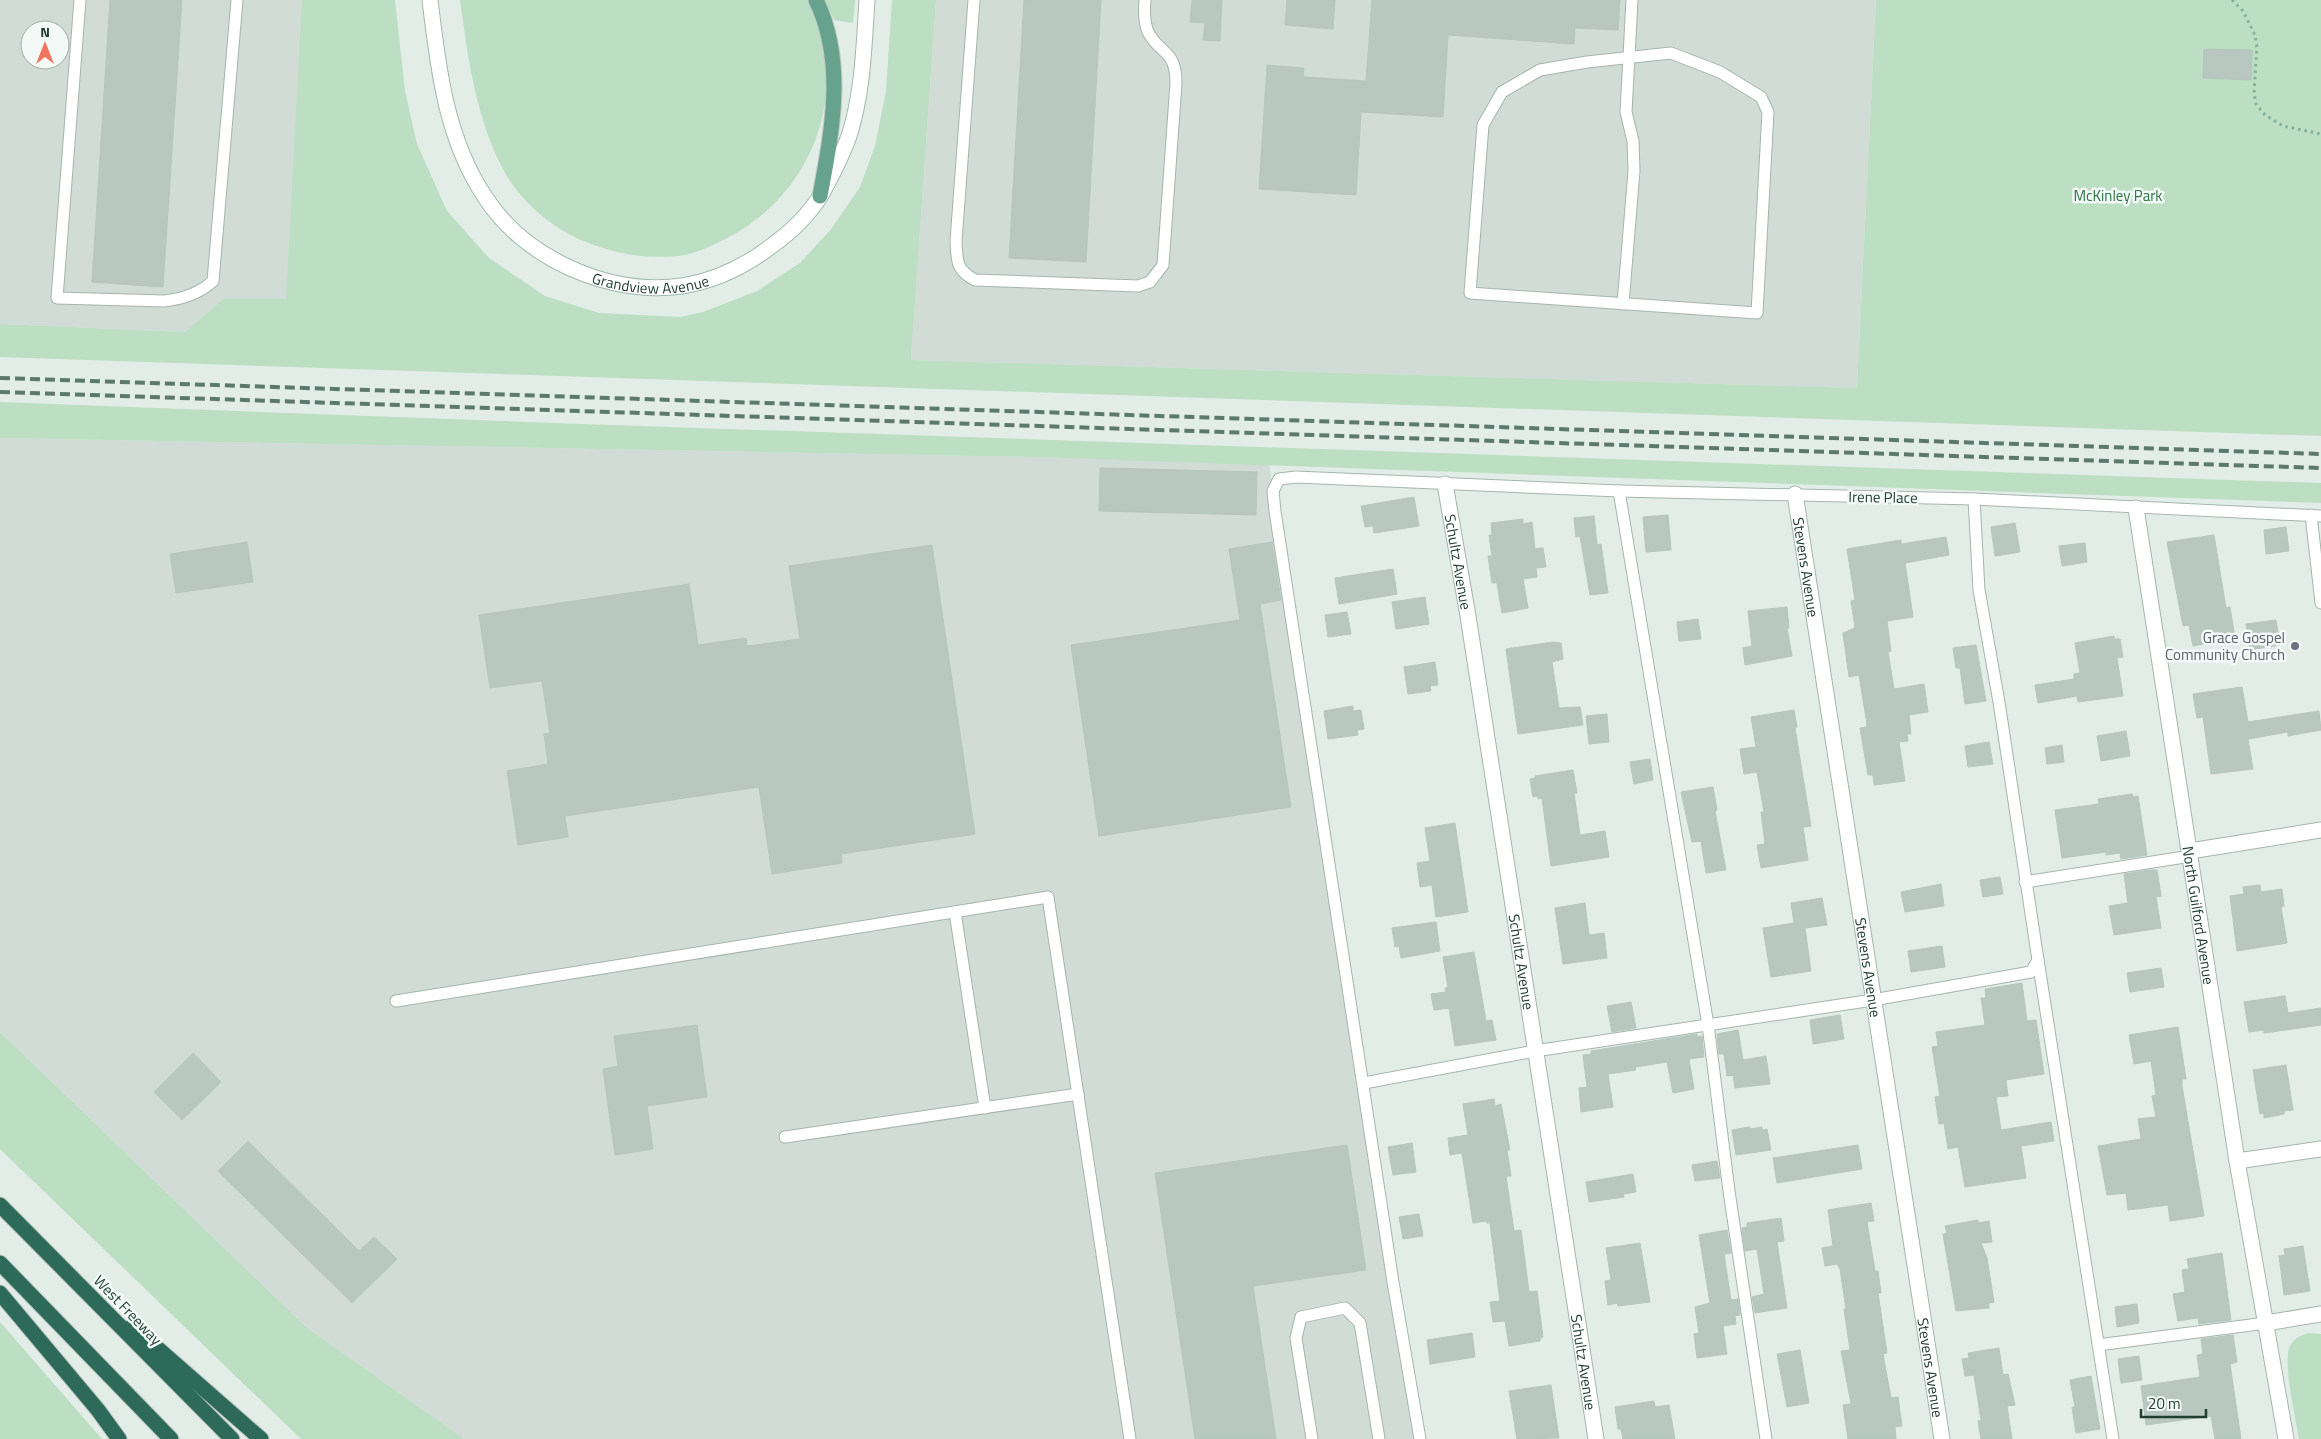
<svg xmlns="http://www.w3.org/2000/svg" width="2321" height="1439" viewBox="0 0 2321 1439" font-family="'Titillium Web',sans-serif">
  <style>
    .built { fill: #d1dcd6; fill-rule: evenodd }
    .green { fill: #bcdec2 }
    .building { fill: #b8c7c0; stroke: #b5c6be }
    .lines { fill: none; stroke-linecap: round; stroke-linejoin: round }
    .service-casing { stroke: #a5b5ae; stroke-width: 13 }
    .minor-casing { stroke: #a5b5ae; stroke-width: 17 }
    .secondary-casing { stroke: #a1b8ae; stroke-width: 17 }
    .primary-casing { stroke: #c1c9c6; stroke-width: 17 }
    .motorway-casing { stroke: #c1c9c6; stroke-width: 17 }
    .path { stroke: #83b09e; stroke-width: 3; stroke-dasharray: 2.5 4; stroke-linecap: butt }
    .service { stroke: #fff; stroke-width: 11 }
    .minor { stroke: #fff; stroke-width: 15 }
    .secondary { stroke: #fff; stroke-width: 15 }
    .primary { stroke: #67a28e; stroke-width: 15 }
    .motorway { stroke: #2e6a59; stroke-width: 15 }
    .rail { stroke: #5d796f; stroke-width: 4; stroke-dasharray: 10 5; stroke-linecap: butt }
    .worship-dot { fill: #6b7280; stroke: #f3f9f6; stroke-width: 2 }
    .labels { text-anchor: middle; dominant-baseline: central; stroke-width: 5; stroke-linejoin: round; paint-order: stroke }
    .park-label { font-size: 15px; fill: #2d7542; stroke: #f3f9f6 }
    .street-label { font-size: 15px; fill: #223e34; stroke: #f3f9f6 }
    .worship-label { font-size: 15px; fill: #5b616d; stroke: #f3f9f6; text-anchor: end }
  </style>
  <rect width="100%" height="100%" fill="#e3ede7"/>
  <g class="built">
    <path d="M 0,0 L 305,0 L 286,299 L 223,299 L 185,332 L 0,324 ZM 30,30 L 60,30 L 60,60 L 30,60 Z"/>
    <polygon points="936,0 1876,0 1857,388 911,360"/>
    <polygon points="0,438 1037,457 1269,464 1418,1439 464,1439 306,1327 0,1032"/>
  </g>
  <g class="green">
    <polygon points="302,0 395,0 405,91 417,144 447,211 489,258 545,296 599,313 680,317 703,312 757,291 800,263 832,228 860,187 875,146 886,91 892,0 936,0 911,360 1857,388 1876,0 2321,0 2321,436 0,357 0,324 185,332 223,299 286,299"/>
    <path d="M 460,0 L 807,0 C 853,86 815,191 731,236 C 716,244 696,254 678,256 C 645,259 616,254 586,242 C 554,230 521,202 504,171 C 476,119 468,58 460,0 Z"/>
    <polygon points="825,0 855,0 853,23 834,20"/>
    <polygon points="0,402 553,423 2321,483 2321,503 1037,457 0,438"/>
    <polygon points="0,1032 306,1327 464,1439 301,1439 0,1149"/>
    <polygon points="0,1322 102,1439 0,1439"/>
    <path d="M 2309,1333 L 2321,1334 L 2321,1439 L 2299,1439 C 2296,1420 2282,1360 2290,1346 C 2294,1338 2301,1335 2309,1333 Z"/>
  </g>
  <g class="building">
    <polygon points="110,0 182,0 163,287 92,282"/>
    <polygon points="1024,0 1101,0 1086,262 1009,258"/>
    <polygon points="1192,0 1222,0 1220,41 1203,40 1205,23 1190,22"/>
    <polygon points="1287,0 1335,0 1333,29 1285,25"/>
    <polygon points="1372,0 1620,0 1618,30 1575,28 1574,44 1448,35 1443,117 1361,112 1356,195 1259,189 1267,65 1304,68 1303,77 1366,81"/>
    <polygon points="2204,49 2252,50 2251,80 2203,78"/>
    <polygon points="1100,468 1257,472 1256,515 1099,511"/>
    <polygon points="1414,497 1419,526 1374,533 1373,526 1365,527 1361,506"/>
    <polygon points="1668,515 1671,550 1646,552 1643,517"/>
    <polygon points="1594,516 1597,545 1601,544 1608,593 1590,595 1580,536 1576,537 1574,518"/>
    <polygon points="1523,519 1523,524 1532,522 1535,549 1543,548 1546,567 1536,568 1537,577 1523,579 1528,608 1502,613 1497,583 1492,583 1488,556 1492,556 1489,535 1492,535 1491,523"/>
    <polygon points="2015,523 2020,552 1995,556 1991,527"/>
    <polygon points="2286,527 2289,551 2266,554 2264,530"/>
    <polygon points="2214,535 2226,608 2230,607 2235,638 2193,646 2189,625 2183,626 2167,542"/>
    <polygon points="1946,537 1949,555 1905,563 1913,617 1887,621 1891,651 1888,652 1894,689 1924,684 1928,712 1909,715 1911,734 1907,734 1908,741 1899,742 1905,781 1874,785 1873,775 1868,775 1860,728 1866,727 1867,724 1859,675 1849,677 1843,633 1855,628 1851,601 1855,600 1847,549 1901,540 1901,544"/>
    <polygon points="247,542 253,582 176,593 170,554"/>
    <polygon points="1272,542 1281,600 1260,604 1291,807 1099,836 1071,645 1240,620 1229,549"/>
    <polygon points="2085,543 2087,562 2062,566 2059,546"/>
    <polygon points="932,545 975,834 841,854 842,863 772,874 759,787 565,816 568,837 518,845 507,771 548,764 544,734 550,733 542,681 490,688 479,615 689,584 698,645 746,638 747,646 800,639 789,566"/>
    <polygon points="1393,569 1397,594 1339,604 1335,578"/>
    <polygon points="1425,597 1429,624 1396,629 1392,602"/>
    <polygon points="1787,607 1789,628 1787,628 1792,656 1745,665 1743,648 1752,646 1748,611"/>
    <polygon points="1347,612 1351,634 1328,637 1325,615"/>
    <polygon points="1698,619 1701,639 1679,641 1677,622"/>
    <polygon points="2276,620 2280,645 2250,650 2246,624"/>
    <polygon points="2114,636 2114,639 2120,639 2123,657 2117,658 2123,696 2078,702 2077,696 2038,703 2035,685 2074,679 2074,674 2080,673 2075,643"/>
    <polygon points="1553,642 1561,643 1563,659 1552,662 1559,708 1580,707 1583,725 1518,734 1506,649"/>
    <polygon points="1976,645 1986,701 1965,704 1960,668 1956,668 1953,648"/>
    <polygon points="1435,662 1438,685 1430,686 1431,691 1408,694 1404,667"/>
    <polygon points="2242,687 2248,722 2319,711 2321,730 2288,736 2288,732 2248,739 2253,769 2211,774 2203,717 2197,718 2193,694"/>
    <polygon points="1353,706 1353,711 1361,710 1364,729 1357,730 1358,735 1328,739 1324,711"/>
    <polygon points="1794,710 1797,727 1795,728 1811,826 1803,827 1808,860 1761,868 1757,845 1765,844 1761,812 1764,812 1757,772 1744,774 1740,749 1756,747 1751,717"/>
    <polygon points="1607,714 1609,742 1589,744 1586,716"/>
    <polygon points="2126,731 2130,756 2101,761 2097,736"/>
    <polygon points="1989,742 1993,764 1968,767 1965,746"/>
    <polygon points="2062,745 2064,762 2047,764 2045,748"/>
    <polygon points="1650,759 1653,780 1634,784 1630,762"/>
    <polygon points="1573,770 1577,793 1574,793 1580,835 1605,831 1609,857 1551,866 1542,798 1538,799 1538,796 1533,797 1530,779 1535,778 1535,776"/>
    <polygon points="1713,787 1717,810 1715,811 1726,870 1706,873 1701,841 1692,842 1681,792"/>
    <polygon points="2132,794 2133,797 2138,796 2147,855 2121,859 2120,853 2106,855 2106,852 2062,858 2055,810 2099,804 2098,799"/>
    <polygon points="1455,823 1468,912 1436,917 1432,885 1420,887 1417,863 1430,861 1425,828"/>
    <polygon points="2149,870 2157,870 2161,896 2156,897 2161,928 2114,935 2109,906 2128,903 2124,874"/>
    <polygon points="2000,877 2003,894 1983,897 1980,880"/>
    <polygon points="1941,884 1944,906 1905,912 1901,892"/>
    <polygon points="2260,885 2261,892 2282,889 2284,906 2281,907 2287,943 2237,951 2230,896 2244,894 2243,887"/>
    <polygon points="1822,898 1827,925 1805,928 1811,971 1771,977 1763,928 1794,923 1791,903"/>
    <polygon points="1585,903 1589,935 1604,933 1607,958 1563,964 1555,908"/>
    <polygon points="1436,922 1440,951 1401,958 1399,946 1395,947 1392,928"/>
    <polygon points="1942,946 1945,967 1911,972 1908,951"/>
    <polygon points="1474,952 1486,1021 1492,1020 1496,1040 1455,1046 1449,1008 1434,1010 1431,994 1446,992 1445,988 1448,987 1443,957"/>
    <polygon points="2161,968 2164,987 2130,992 2127,973"/>
    <polygon points="2022,983 2027,1021 2036,1020 2044,1074 2006,1080 2008,1096 1996,1097 2001,1130 2051,1122 2054,1141 2021,1146 2026,1178 1965,1187 1958,1147 1948,1149 1944,1123 1939,1124 1935,1097 1940,1096 1932,1047 1938,1046 1936,1032 1985,1025 1981,998 1986,998 1985,989"/>
    <polygon points="2285,996 2288,1013 2321,1008 2321,1025 2264,1033 2264,1030 2249,1032 2244,1002"/>
    <polygon points="1631,1002 1636,1028 1612,1032 1607,1006"/>
    <polygon points="1840,1015 1844,1039 1813,1044 1810,1020"/>
    <polygon points="697,1025 707,1097 647,1106 653,1149 615,1155 603,1069 618,1066 614,1036"/>
    <polygon points="2178,1027 2186,1079 2182,1079 2182,1086 2204,1216 2170,1221 2168,1205 2128,1210 2126,1193 2107,1195 2098,1146 2141,1139 2138,1119 2156,1117 2152,1096 2156,1095 2151,1061 2134,1064 2129,1035"/>
    <polygon points="1738,1030 1743,1060 1766,1056 1770,1084 1735,1088 1733,1075 1727,1076 1724,1054 1719,1054 1717,1034"/>
    <polygon points="1697,1034 1697,1037 1702,1036 1704,1057 1689,1059 1694,1089 1673,1093 1667,1062 1635,1067 1636,1070 1608,1074 1613,1107 1581,1112 1579,1088 1587,1087 1583,1055 1591,1054 1591,1051"/>
    <polygon points="193,1053 221,1082 182,1120 154,1092"/>
    <polygon points="2286,1065 2293,1110 2284,1111 2284,1114 2264,1118 2264,1113 2260,1114 2253,1070"/>
    <polygon points="1494,1099 1495,1106 1501,1104 1510,1150 1507,1150 1511,1176 1506,1176 1514,1231 1521,1230 1529,1292 1537,1291 1543,1337 1540,1338 1540,1341 1509,1346 1505,1321 1493,1322 1490,1302 1500,1301 1490,1223 1487,1223 1486,1221 1473,1223 1462,1153 1450,1155 1448,1138 1468,1135 1463,1104"/>
    <polygon points="1750,1127 1750,1129 1762,1127 1762,1130 1767,1129 1771,1150 1736,1155 1732,1130"/>
    <polygon points="248,1141 359,1251 374,1237 397,1259 352,1303 218,1171"/>
    <polygon points="1412,1143 1416,1172 1393,1175 1388,1147"/>
    <polygon points="1347,1145 1366,1270 1253,1286 1276,1439 1195,1439 1155,1173"/>
    <polygon points="1858,1145 1862,1169 1777,1183 1773,1158"/>
    <polygon points="1717,1161 1720,1178 1695,1181 1692,1165"/>
    <polygon points="1633,1174 1636,1192 1623,1194 1624,1197 1589,1202 1586,1182"/>
    <polygon points="1871,1203 1874,1221 1867,1222 1875,1271 1878,1271 1881,1293 1878,1293 1887,1353 1883,1354 1891,1398 1898,1397 1902,1426 1895,1427 1896,1439 1848,1439 1843,1405 1851,1404 1841,1351 1850,1350 1844,1309 1846,1309 1840,1269 1837,1264 1825,1266 1822,1248 1833,1246 1828,1210"/>
    <polygon points="1419,1214 1423,1236 1403,1239 1399,1217"/>
    <polygon points="1781,1218 1784,1241 1777,1242 1787,1308 1755,1313 1752,1297 1764,1294 1757,1249 1745,1251 1742,1228 1747,1227 1747,1223"/>
    <polygon points="1978,1220 1978,1223 1989,1221 1992,1242 1981,1243 1987,1258 1994,1302 1989,1303 1989,1308 1956,1311 1943,1234 1947,1233 1945,1226"/>
    <polygon points="1727,1230 1731,1253 1724,1254 1731,1300 1738,1299 1740,1315 1735,1316 1736,1324 1723,1326 1727,1354 1697,1358 1694,1334 1699,1333 1695,1307 1710,1303 1699,1235"/>
    <polygon points="1640,1243 1650,1302 1618,1306 1617,1303 1608,1305 1605,1281 1611,1280 1606,1248"/>
    <polygon points="2303,1246 2310,1291 2284,1295 2279,1256 2285,1255 2284,1249"/>
    <polygon points="2222,1253 2231,1320 2199,1324 2198,1318 2178,1321 2173,1294 2185,1292 2182,1270 2189,1269 2187,1259"/>
    <polygon points="2137,1304 2139,1323 2117,1327 2115,1307"/>
    <polygon points="1472,1333 1475,1357 1430,1364 1427,1340"/>
    <polygon points="2233,1335 2237,1362 2230,1364 2241,1439 2215,1439 2211,1416 2146,1425 2141,1386 2200,1377 2197,1355 2203,1354 2201,1339"/>
    <polygon points="1999,1348 2003,1375 2008,1374 2015,1405 2007,1406 2012,1439 1981,1439 1978,1421 1981,1420 1974,1375 1965,1376 1962,1359 1969,1358 1968,1353"/>
    <polygon points="1800,1350 1809,1403 1787,1407 1777,1354"/>
    <polygon points="2139,1356 2142,1380 2121,1383 2118,1359"/>
    <polygon points="2091,1376 2100,1429 2076,1433 2072,1407 2075,1407 2070,1380"/>
    <polygon points="1551,1385 1559,1438 1517,1439 1509,1391"/>
    <polygon points="1654,1401 1655,1407 1669,1405 1675,1439 1623,1439 1621,1429 1618,1429 1615,1407"/>
  </g>
  <g class="lines">
    <g class="service-casing">
      <g id="service">
        <path d="M 80,0 L 57,298 L 164,301 C 183,299 199,294 213,281 L 237,0"/>
        <path d="M 974,0 L 956,241 C 957,261 956,270 975,280 L 1138,286 L 1150,282 L 1163,265 L 1176,83 C 1176,49 1160,55 1148,32 C 1144,22 1144,11 1145,0"/>
        <polygon points="1671,53 1720,72 1761,97 1768,112 1757,313 1470,293 1483,125 1502,92 1540,70 1587,62"/>
        <polyline points="1623,304 1634,171 1633,141 1626,112 1632,0"/>
        <polyline points="1619,491 1708,1025 1729,1191 1766,1439"/>
        <polyline points="2311,515 2321,603"/>
        <polyline points="2025,882 2191,856"/>
        <polyline points="955,912 985,1108"/>
        <polyline points="2038,960 2113,1439"/>
        <polyline points="396,1001 1048,897 1130,1439"/>
        <polyline points="1364,1083 1535,1051 1873,1000 2031,972 2038,960 1999,702 1979,590 1974,499"/>
        <polyline points="785,1137 1078,1094"/>
        <polyline points="2098,1345 2266,1323"/>
        <polyline points="1312,1439 1296,1338 1301,1317 1345,1308 1360,1323 1379,1439"/>
        <polyline points="1420,1439 1393,1282 1275,511 1273,491 1279,479 1296,477 1619,491 1974,499 2321,516"/>
      </g>
    </g>
    <g class="minor-casing">
      <g id="minor">
        <path id="s1" d="M 1445,484 L 1468,616 L 1596,1439"/>
        <path id="s2" d="M 1795,494 L 1942,1439"/>
        <path id="s3" d="M 2136,508 L 2237,1161 L 2286,1439"/>
        <polyline points="2190,851 2321,830"/>
        <polyline points="2237,1161 2321,1149"/>
        <polyline points="2266,1323 2321,1314"/>
      </g>
    </g>
    <g class="secondary-casing">
      <g id="secondary">
        <path id="s4" d="M 430,0 C 438,68 446,139 485,197 C 525,259 609,296 682,286 C 714,281 745,266 770,247 C 790,233 808,216 821,195 C 831,177 842,156 849,136 C 863,93 864,45 867,0"/>
      </g>
    </g>
    <g class="primary-casing">
      <path id="primary" d="M 816,0 C 846,62 832,131 820,196"/>
    </g>
    <g class="motorway-casing">
      <g id="motorway">
        <polyline points="0,1205 232,1439"/>
        <polyline points="0,1263 171,1439"/>
        <polyline points="0,1293 98,1410 119,1439"/>
        <polyline points="132,1326 261,1439"/>
      </g>
    </g>
    <polyline class="path" points="2232,0 2243,11 2255,35 2257,47 2254,93 2256,104 2265,115 2283,126 2321,134"/>
    <use href="#service" class="service"/>
    <use href="#minor" class="minor"/>
    <use href="#secondary" class="secondary"/>
    <use href="#primary" class="primary"/>
    <use href="#motorway" class="motorway"/>
    <g class="rail">
      <polyline points="0,378 2321,454"/>
      <polyline points="0,392 2321,468"/>
    </g>
  </g>
  <circle class="worship-dot" cx="2295" cy="646" r="5"/>
  <g class="labels">
    <g class="park-label">
      <text x="2118" y="195">McKinley Park</text>
    </g>
    <g class="street-label">
      <text stroke="none"><textPath href="#s4" startOffset="402">Grandview Avenue</textPath></text>
      <text transform="translate(1883 497) rotate(1)">Irene Place</text>
      <text stroke="none"><textPath href="#s1" startOffset="79">Schultz Avenue</textPath></text>
      <text stroke="none"><textPath href="#s2" startOffset="74">Stevens Avenue</textPath></text>
      <text stroke="none"><textPath href="#s3" startOffset="412">North Guilford Avenue</textPath></text>
      <text stroke="none"><textPath href="#s1" startOffset="484">Schultz Avenue</textPath></text>
      <text stroke="none"><textPath href="#s2" startOffset="479">Stevens Avenue</textPath></text>
      <text transform="translate(128 1310) rotate(46)">West Freeway</text>
      <text stroke="none"><textPath href="#s1" startOffset="889">Schultz Avenue</textPath></text>
      <text stroke="none"><textPath href="#s2" startOffset="884">Stevens Avenue</textPath></text>
    </g>
    <g class="worship-label">
      <text x="2285" y="637">Grace Gospel<tspan x="2285" dy="17">Community Church</tspan></text>
    </g>
  </g>
  <g transform="translate(45 45)"><circle r="24" fill="#f3f9f6" stroke="#9faea8"/>
  <path d="M0-4L9 19L0 12L-9 19Z" fill="#f1745c"/>
  <text y="-8" font-size="14" font-weight="bold" text-anchor="middle" fill="#223e34">N</text>
  </g>
  <path d="M2141 1409v8h65v-8" fill="none" stroke="#223e34" stroke-width="2.5"/>
  <text x="2148" y="1409" font-size="15" fill="#223e34" stroke="#f3f9f6" stroke-width="4" paint-order="stroke">20 m</text>
</svg>
